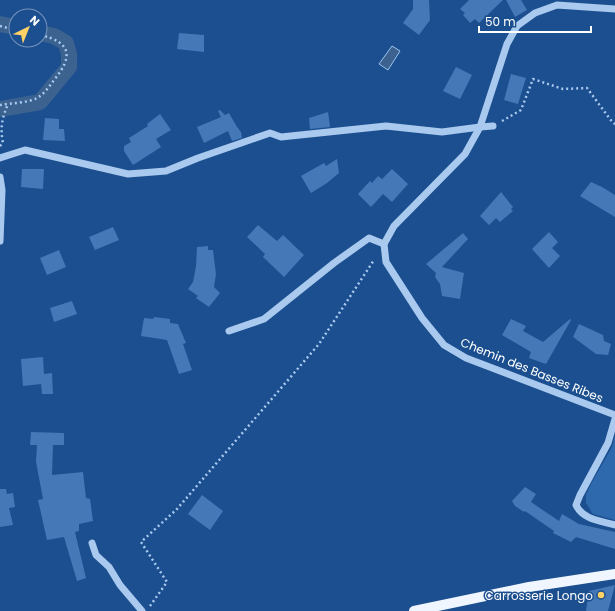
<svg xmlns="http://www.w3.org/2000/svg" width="615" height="611" viewBox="0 0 615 611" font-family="Poppins,sans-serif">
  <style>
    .green { fill: #2e69ad }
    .water { fill: #3c6290; stroke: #9cc4f0 }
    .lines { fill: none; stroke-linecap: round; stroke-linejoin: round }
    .canal { stroke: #3c6290; stroke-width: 16 }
    .building { fill: #4478b7 }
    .path { stroke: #a9c9ee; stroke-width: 2.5; stroke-dasharray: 2 3; stroke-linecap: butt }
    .minor { stroke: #a9c9ee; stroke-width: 7 }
    .major { stroke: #f0f6ff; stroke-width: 10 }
    .poi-dot { fill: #ffd166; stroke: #1b4f8f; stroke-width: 1.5 }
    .labels { text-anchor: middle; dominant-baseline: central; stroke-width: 3; stroke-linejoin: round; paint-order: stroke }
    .street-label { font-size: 12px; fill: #fff; stroke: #1b4f8f }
    .poi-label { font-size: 12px; fill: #fff; stroke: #1b4f8f; text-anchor: end }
  </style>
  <rect width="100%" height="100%" fill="#1b4f8f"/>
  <polygon class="green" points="615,436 615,520 593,514 586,503 586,495 591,484 612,447"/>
  <polygon class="water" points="392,46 400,51 388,70 379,64"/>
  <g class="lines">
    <g class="canal">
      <polyline points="0,24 16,27"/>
      <polyline points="0,109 40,102 69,67 69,54 66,43 54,36 40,33"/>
    </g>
  </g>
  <g class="building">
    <polygon points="413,0 429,0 430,20 419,35 403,23 413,9"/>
    <polygon points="469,0 503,0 479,23 475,19 470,23 463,15 465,13 460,9"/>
    <polygon points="506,0 521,0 527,10 515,17"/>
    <polygon points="179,33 204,35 204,52 177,49"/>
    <polygon points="456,67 472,75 460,99 443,91"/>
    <polygon points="511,74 526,78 518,104 504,100"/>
    <polygon points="220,110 225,115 229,113 237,127 241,132 242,138 232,141 228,131 204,143 197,127 221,117 218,111"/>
    <polygon points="328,112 330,127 310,129 309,118"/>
    <polygon points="160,114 171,130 156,139 161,147 133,165 124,151 124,146 131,142 129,138 148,126 147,124"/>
    <polygon points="45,118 59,119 59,129 64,129 65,141 43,140"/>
    <polygon points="337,159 339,173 327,183 311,193 301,176 324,163 326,166"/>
    <polygon points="22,169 44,169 43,189 21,187"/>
    <polygon points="392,169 408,184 392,202 383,194 371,207 358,194 370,181 372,183 378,176 382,179"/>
    <polygon points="591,182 602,187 615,195 615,217 580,196"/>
    <polygon points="501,192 513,207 511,209 513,211 500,222 496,218 489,225 480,216"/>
    <polygon points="258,225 277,241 283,235 304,255 284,277 263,257 265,254 247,237"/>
    <polygon points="113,227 119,240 95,250 89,237"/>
    <polygon points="549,232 558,242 552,248 560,256 549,268 532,249"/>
    <polygon points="463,233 468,239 442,267 464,273 460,299 442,296 440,284 435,277 436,273 426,264"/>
    <polygon points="208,246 208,250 213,250 216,274 214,287 220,293 209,307 196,298 198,296 188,289 193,282 196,266 197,247"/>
    <polygon points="59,250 66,267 47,275 40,258"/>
    <polygon points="72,301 77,314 54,322 50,308"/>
    <polygon points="154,317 170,319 170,323 178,324 186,343 183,344 192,370 179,374 167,340 141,336 144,318 153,319"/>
    <polygon points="511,319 526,326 523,331 543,342 570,319 571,320 546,364 529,358 531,352 502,335"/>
    <polygon points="579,324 603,335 604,341 611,344 608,355 596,354 573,337"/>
    <polygon points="43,357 44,374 52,373 53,394 42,394 41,384 23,386 21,359"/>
    <polygon points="31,432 64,433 64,445 53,445 52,475 83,472 86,498 90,499 93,521 79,524 79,531 75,532 86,578 77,581 64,537 47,540 38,500 43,499 36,462 37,445 30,445"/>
    <polygon points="525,487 536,494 531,502 559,521 562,514 579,524 615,532 615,549 576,537 571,542 553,533 554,531 525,511 524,512 515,506 512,501"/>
    <polygon points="0,489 6,489 7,494 13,493 15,507 9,508 13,525 0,527"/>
    <polygon points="202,495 223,511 210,530 188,514"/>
    <polygon points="615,585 608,611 586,611 589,591"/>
  </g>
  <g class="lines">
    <g class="path">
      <polyline points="0,26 16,30"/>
      <path d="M 0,105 C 11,103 28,103 37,98 C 44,94 49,87 54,80 C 73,57 72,42 40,35"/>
      <polyline points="502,121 521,110 533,79 563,89 587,88 613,123 615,124"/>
      <path d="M 0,146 L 3,143 C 0,128 2,118 8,104"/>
      <polyline points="150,606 167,582 141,542 177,509 319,344 374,260"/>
    </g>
    <g class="minor">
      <polyline points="615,9 557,5 535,13 517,26 507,44 480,127 465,154 394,226 384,244 386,262 422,318 444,345 466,358 615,415"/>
      <polyline points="0,158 25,150 128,174 166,171 198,158 270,133 281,137 386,126 442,132 480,127 493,126"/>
      <polyline points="0,177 2,190 0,241"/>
      <polyline points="229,331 264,319 334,263 369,238 384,244"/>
      <path d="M 615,419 L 608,443 L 580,495 L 576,505 C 583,520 601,521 615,525"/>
      <polyline points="92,543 96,555 109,567 120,585 142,611"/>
    </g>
    <polyline class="major" points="414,611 529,587 615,574"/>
  </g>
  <circle class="poi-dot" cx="601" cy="595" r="4"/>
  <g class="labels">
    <g class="street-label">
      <text transform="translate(532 370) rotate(22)">Chemin des Basses Ribes</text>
    </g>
    <g class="poi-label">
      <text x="593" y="595">Carrosserie Longo</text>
    </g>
  </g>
  <g transform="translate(28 28) rotate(43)"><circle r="19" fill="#1b4f8f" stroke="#7695bc"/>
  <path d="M0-3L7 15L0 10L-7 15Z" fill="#ffd166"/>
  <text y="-6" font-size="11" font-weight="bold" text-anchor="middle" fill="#ffffff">N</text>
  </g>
  <path d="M479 26v6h112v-6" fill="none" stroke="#ffffff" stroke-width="2"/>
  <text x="485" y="26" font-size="12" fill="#ffffff" stroke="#1b4f8f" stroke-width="3" paint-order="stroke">50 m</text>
</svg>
